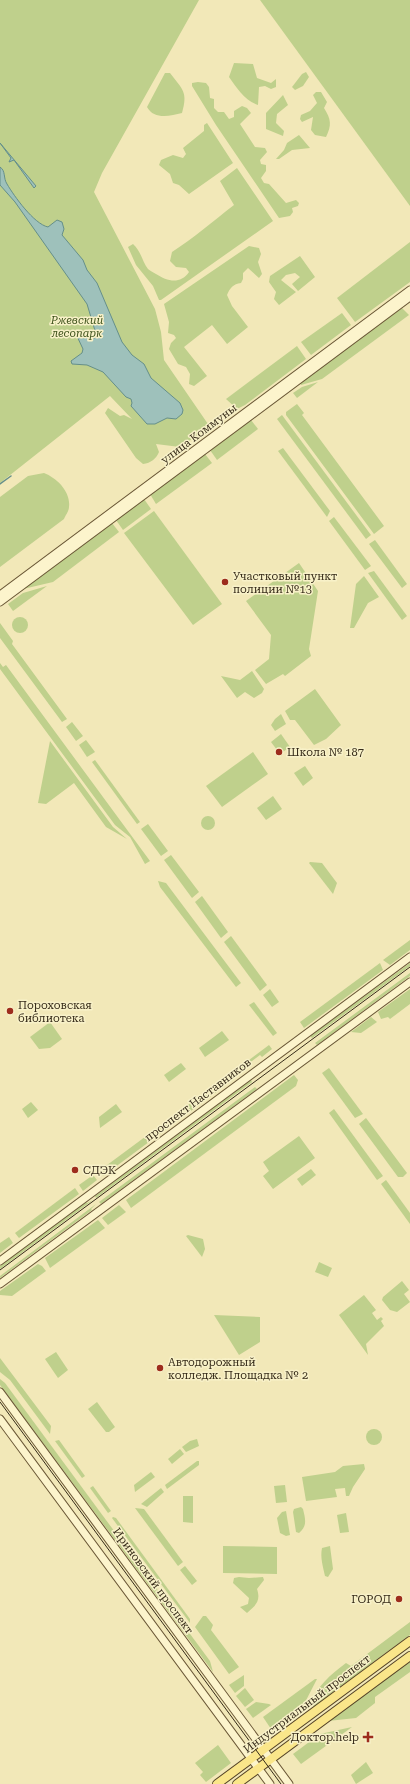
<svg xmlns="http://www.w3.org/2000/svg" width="410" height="1784" viewBox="0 0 410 1784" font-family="'Roboto Serif',serif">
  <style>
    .green { fill: #bfd08c }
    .water { fill: #9ec1bb; stroke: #658f8a }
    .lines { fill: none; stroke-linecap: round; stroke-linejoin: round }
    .stream { stroke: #658f8a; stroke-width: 1.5 }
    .secondary-casing { stroke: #6a5736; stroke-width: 9 }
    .primary-casing { stroke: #554327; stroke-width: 10 }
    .secondary { stroke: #fcf4cc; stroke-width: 7 }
    .primary { stroke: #fae68a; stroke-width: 8 }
    .tram { stroke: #362b19; stroke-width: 1 }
    .poi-dot { fill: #9d2c1d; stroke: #f8f1c8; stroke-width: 1.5 }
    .labels { text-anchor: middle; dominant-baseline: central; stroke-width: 3; stroke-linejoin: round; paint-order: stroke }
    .park-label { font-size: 11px; font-style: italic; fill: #40541d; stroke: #f8f1c8 }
    .street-label { font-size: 11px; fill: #362b19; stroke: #f8f1c8 }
    .poi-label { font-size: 11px; fill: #362b19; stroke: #f8f1c8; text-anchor: start }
  </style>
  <rect width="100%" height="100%" fill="#f2e8b8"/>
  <g class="green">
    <path d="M 0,0 L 199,0 L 102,173 L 94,192 L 155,309 L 161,332 L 164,360 L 210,427 L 180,447 L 156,444 L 159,452 C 156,459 151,463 143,464 L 136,458 L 105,413 L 108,408 L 120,416 L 124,415 L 132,419 L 110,396 L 0,483 Z"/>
    <polygon points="260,0 410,0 410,206"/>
    <path d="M 234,63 L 253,64 L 257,78 L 271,83 L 276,79 L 276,87 L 271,89 L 265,86 L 259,87 L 258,105 C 244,100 237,88 229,77 Z"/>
    <polygon points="306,72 309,77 303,86 295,90 292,87 302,74"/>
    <path d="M 165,73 L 170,73 C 183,90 188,92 182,113 C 170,116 154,120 147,107 Z"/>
    <polygon points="198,82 206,83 209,87 210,98 214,99 214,108 218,112 224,112 229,119 234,117 234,111 242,106 247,108 251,113 240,124 255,147 265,148 267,152 260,160 261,164 266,165 266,171 261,178 264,183 269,184 286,203 296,200 299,203 298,206 292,208 293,212 290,216 279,218 216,125 192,86 192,83"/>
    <path d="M 316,92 L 321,92 L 327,102 L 324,108 C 331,119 332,125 326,137 L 315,135 L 311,130 L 313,117 L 302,122 L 300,119 L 301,115 L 310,111 L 317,103 L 313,95 Z"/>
    <polygon points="283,95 288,105 277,114 276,123 284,131 283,136 266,129 266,113"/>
    <polygon points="207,123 233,163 189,194 179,185 173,183 170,174 159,165 161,160 173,155 183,158 186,154 183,148 204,131 204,125"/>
    <polygon points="299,135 310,148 292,150 279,159 276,159 284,150 287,143"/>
    <path d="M 237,168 L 273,221 L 161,300 L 159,300 L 153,286 L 136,265 L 128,247 L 133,244 C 141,251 142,261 148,269 C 150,271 153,272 156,274 C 167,281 180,285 189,272 L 186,268 L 176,267 L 170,261 L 172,252 C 194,238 213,221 234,205 L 220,181 Z"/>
    <polygon points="410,242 410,282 355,322 337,298"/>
    <path d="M 249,246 L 259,248 L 261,254 L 258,262 L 262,274 L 259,278 L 248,268 L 243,273 L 243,279 L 241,283 C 233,284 230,288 227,295 L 232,306 L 248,327 L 227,344 L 212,325 L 184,347 L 207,376 L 194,386 L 189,384 L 190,374 L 186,367 L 178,364 L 169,349 L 171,343 L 176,338 L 174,335 L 168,333 L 169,322 L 164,304 Z"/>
    <polygon points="300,256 315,277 298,291 292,284 300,277 295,273 286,275 281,280 296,292 279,305 274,299 276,292 269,282 270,276"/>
    <polygon points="402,308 409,315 322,379 301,385 300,383"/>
    <polygon points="342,313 351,325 311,355 301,342"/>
    <polygon points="297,346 306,359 245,405 237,409 226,399"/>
    <polygon points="318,382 297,398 293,393 302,387"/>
    <polygon points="297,404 304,413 302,415 384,526 374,534 286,415 286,412"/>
    <polygon points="282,415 371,535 366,539 277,419"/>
    <polygon points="251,420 258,429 217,460 210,450"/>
    <polygon points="283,448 330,511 327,517 278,451"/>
    <polygon points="205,454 212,463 156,504 150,494"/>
    <path d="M 44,473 C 57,478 71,492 69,507 C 69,511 65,516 64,519 L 0,567 L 0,497 L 28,476 Z"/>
    <polygon points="144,499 151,509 123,530 116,520"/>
    <polygon points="154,511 222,604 193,625 124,533"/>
    <polygon points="334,517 371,566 365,570 329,521"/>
    <polygon points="112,523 119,532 53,582 23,589"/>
    <polygon points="375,540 407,584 402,588 369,544"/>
    <polygon points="299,563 318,591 309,649 311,656 285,676 283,674 266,684 255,670 269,659 271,635 246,601"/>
    <polygon points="374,571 407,616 402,620 368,573"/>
    <polygon points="364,576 379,597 368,603 354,628 350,628 356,584"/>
    <polygon points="47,586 13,611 8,604 23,593"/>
    <circle cx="20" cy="625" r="8"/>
    <polygon points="0,623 13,641 12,644 67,719 62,722 0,638"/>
    <polygon points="0,663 3,667 6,665 150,861 145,864 130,837 115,825 0,669"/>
    <polygon points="252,671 264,689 262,693 254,698 245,692 237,698 221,676 240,680"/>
    <polygon points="315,689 341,725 326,739 314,745 295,720 290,720 285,711"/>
    <polygon points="281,714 286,724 275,731 271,725 275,719"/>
    <polygon points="72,722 83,736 76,741 66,727"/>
    <polygon points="281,734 290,747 280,754 271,742"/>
    <polygon points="86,740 95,752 87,757 79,745"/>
    <polygon points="50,741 113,827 127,839 106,827 74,783 46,804 38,803"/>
    <polygon points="253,752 268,774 222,807 206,786"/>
    <polygon points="95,760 140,822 137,824 92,762"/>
    <polygon points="305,766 313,778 303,786 294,773"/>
    <polygon points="273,796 282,809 266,820 257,808"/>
    <circle cx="208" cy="823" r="7"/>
    <polygon points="148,824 168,851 161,856 141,829"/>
    <polygon points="171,855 199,892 192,898 164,860"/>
    <polygon points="310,862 322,863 337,883 333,894 309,863"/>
    <polygon points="158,881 166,883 241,983 236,987 160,887"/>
    <polygon points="202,896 228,932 221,938 195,902"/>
    <polygon points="231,936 267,985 260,991 224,942"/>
    <polygon points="410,940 410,950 390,965 383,960"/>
    <polygon points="380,963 383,970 304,1028 300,1022"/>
    <polygon points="410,963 410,966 312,1038 310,1036"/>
    <polygon points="410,973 410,976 317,1045 315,1043"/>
    <polygon points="270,989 279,1002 272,1007 263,995"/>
    <polygon points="410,989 410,1004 390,1019 388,1017 381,1019 378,1012"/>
    <polygon points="254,1002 277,1033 273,1036 249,1005"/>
    <polygon points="371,1017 377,1022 361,1033 351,1032"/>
    <polygon points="50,1022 62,1039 50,1048 39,1049 30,1037"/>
    <polygon points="222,1031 229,1040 205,1057 199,1048"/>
    <polygon points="269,1045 272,1049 262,1057 260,1055 244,1067 246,1069 236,1076 233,1072"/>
    <polygon points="181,1063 186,1069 169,1082 164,1075"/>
    <polygon points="329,1068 363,1114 355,1118 322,1073"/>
    <polygon points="230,1074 234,1079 103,1176 99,1171"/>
    <polygon points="294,1075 298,1080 296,1086 131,1208 126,1200"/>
    <polygon points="251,1080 252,1082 96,1198 95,1196"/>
    <polygon points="255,1087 257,1089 101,1204 99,1202"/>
    <polygon points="31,1102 38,1110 28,1118 22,1109"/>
    <polygon points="116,1104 122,1112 100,1128 99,1117"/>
    <polygon points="334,1109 383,1176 377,1180 329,1113"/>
    <polygon points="366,1118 407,1173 403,1177 398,1177 359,1124"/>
    <polygon points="299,1136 315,1158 273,1189 263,1176 269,1171 263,1162"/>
    <polygon points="311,1169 316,1175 302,1186 297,1179"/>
    <polygon points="93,1175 97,1180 83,1191 79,1185"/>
    <polygon points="386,1180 410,1213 410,1224 381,1184"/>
    <polygon points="75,1188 79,1194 19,1238 15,1233"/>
    <polygon points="93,1200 0,1269 0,1266 86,1202 87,1203"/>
    <polygon points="96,1204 91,1209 92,1210 0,1278 0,1276"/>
    <polygon points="119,1205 126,1212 108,1225 102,1218"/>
    <polygon points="98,1220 105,1228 50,1268 45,1258"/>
    <polygon points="188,1235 203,1239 205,1249 202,1257 186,1236"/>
    <polygon points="9,1237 13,1243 0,1253 0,1243"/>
    <polygon points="319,1262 332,1268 328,1277 315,1272"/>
    <polygon points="38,1264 42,1266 46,1271 12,1296 0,1295 0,1291"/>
    <polygon points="402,1281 409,1290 404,1294 410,1302 397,1312 390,1310 382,1300 383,1297"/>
    <polygon points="364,1295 376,1310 372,1313 377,1320 381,1317 383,1319 381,1321 384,1326 366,1344 368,1355 339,1315"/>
    <polygon points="214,1315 260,1317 260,1342 239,1355"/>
    <polygon points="56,1352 68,1370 58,1378 45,1359"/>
    <polygon points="0,1358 51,1426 50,1434 10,1380 0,1372"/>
    <polygon points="0,1379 5,1383 210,1661 213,1672 0,1385"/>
    <polygon points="97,1402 115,1427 109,1432 106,1432 88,1409"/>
    <circle cx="374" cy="1437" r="8"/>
    <polygon points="197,1439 199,1446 186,1452 182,1447 190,1441"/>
    <polygon points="59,1440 85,1476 82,1478 55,1441"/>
    <polygon points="180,1449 184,1454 172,1464 168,1459"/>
    <polygon points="197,1461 199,1461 199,1465 167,1489 165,1485"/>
    <polygon points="364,1464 365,1469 353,1487 349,1496 346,1496 345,1488 335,1489 337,1497 306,1501 302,1477 335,1472 343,1466"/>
    <polygon points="151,1472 155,1477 135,1492 134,1485"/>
    <polygon points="285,1485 287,1502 276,1503 274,1486"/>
    <polygon points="93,1486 111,1511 108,1513 90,1488"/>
    <polygon points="161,1488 164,1492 147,1507 141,1504"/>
    <polygon points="183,1496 193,1496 193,1523 183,1522"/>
    <path d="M 301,1507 L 303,1509 C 305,1518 308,1526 299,1533 L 296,1532 L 293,1512 L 294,1509 Z"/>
    <polygon points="135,1508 144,1509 183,1562 178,1566"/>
    <polygon points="286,1511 290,1535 286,1536 280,1533 277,1518 282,1512"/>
    <polygon points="346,1513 349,1532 340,1533 337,1515"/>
    <polygon points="113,1517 116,1518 190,1619 190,1623 112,1518"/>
    <polygon points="223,1546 277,1547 277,1574 223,1573"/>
    <path d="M 330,1546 L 333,1569 L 328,1577 L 325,1576 C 323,1567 320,1557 322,1548 Z"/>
    <polygon points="185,1566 197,1581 192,1585 180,1570"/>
    <path d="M 239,1577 L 249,1578 L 263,1577 L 264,1580 L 257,1589 C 261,1601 256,1605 247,1613 L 240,1607 L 248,1604 L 249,1598 L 233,1583 L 234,1578 Z"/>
    <polygon points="203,1616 206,1616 213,1625 211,1630 239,1667 229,1674 195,1627"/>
    <path d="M 410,1622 L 410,1635 L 314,1706 L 310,1705 C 317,1686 330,1675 346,1663 L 351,1666 Z"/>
    <polygon points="410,1659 410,1672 375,1697 375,1703 356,1718 328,1721"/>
    <polygon points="244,1675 244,1686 235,1693 229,1685"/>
    <polygon points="315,1679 317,1679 300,1712 273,1732 263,1717"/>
    <polygon points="245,1688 254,1700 245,1707 236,1696"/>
    <polygon points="256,1702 269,1704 271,1705 253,1718 246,1709"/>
    <polygon points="352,1727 301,1764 293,1754 320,1734"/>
    <polygon points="218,1745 231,1763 206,1782 200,1775 203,1772 195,1763"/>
    <polygon points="366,1762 373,1773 356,1784 351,1775"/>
  </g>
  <g class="water">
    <polygon points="0,143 36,186 34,188 14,160 9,162 11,158"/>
    <path d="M 0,167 C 6,171 3,178 7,184 C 14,196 34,224 48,227 L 57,220 L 62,222 L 64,229 L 62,235 L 83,260 L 87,270 L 97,283 L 122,342 L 132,355 L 144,364 L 151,378 L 180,403 L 183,410 L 182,414 L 176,419 L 167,418 L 155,424 L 147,424 L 131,406 L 132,403 L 131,399 L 126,397 L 103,372 L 87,365 L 72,364 L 71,361 L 82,353 L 83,349 L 75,332 L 92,338 L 95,338 L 96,334 L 87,304 L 15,202 L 0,185 Z"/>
  </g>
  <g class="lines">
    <polyline class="stream" points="0,484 11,476"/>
    <g class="secondary-casing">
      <g id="secondary">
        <polyline points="0,595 410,290"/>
        <polyline points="0,602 410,297"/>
        <polyline points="0,1261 410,957"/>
        <polyline points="0,1284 410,982"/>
        <polyline points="0,1392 289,1784"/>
        <polyline points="0,1419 270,1784"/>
      </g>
    </g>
    <g class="primary-casing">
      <g id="primary">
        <polyline points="217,1784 410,1641"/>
        <polyline points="237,1784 410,1656"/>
      </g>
    </g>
    <use href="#secondary" class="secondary"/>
    <use href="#primary" class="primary"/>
    <g class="tram">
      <polyline points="0,1270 410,967"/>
      <polyline points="0,1402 281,1784"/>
    </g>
  </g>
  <g class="poi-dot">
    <circle cx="225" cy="582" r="4"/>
    <circle cx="279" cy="752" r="4"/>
    <circle cx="10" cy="1011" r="4"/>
    <circle cx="75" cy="1170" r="4"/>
    <circle cx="160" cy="1368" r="4"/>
    <circle cx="399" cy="1599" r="4"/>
    <path d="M366 1731h4v4h4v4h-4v4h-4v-4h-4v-4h4z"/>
  </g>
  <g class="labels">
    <g class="park-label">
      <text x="77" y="320">Ржевский<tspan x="77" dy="13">лесопарк</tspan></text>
    </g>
    <g class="street-label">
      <text transform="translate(199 434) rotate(-37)">улица Коммуны</text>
      <text transform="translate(198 1100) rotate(-37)">проспект Наставников</text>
      <text transform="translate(153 1581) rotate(54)">Ириновский проспект</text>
      <text transform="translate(307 1704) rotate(-37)">Индустриальный проспект</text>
    </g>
    <g class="poi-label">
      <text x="233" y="576">Участковый пункт<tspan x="233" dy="13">полиции №13</tspan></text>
      <text x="287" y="752">Школа № 187</text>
      <text x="18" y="1005">Пороховская<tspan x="18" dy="13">библиотека</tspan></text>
      <text x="83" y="1170">СДЭК</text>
      <text x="168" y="1362">Автодорожный<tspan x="168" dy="13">колледж. Площадка № 2</tspan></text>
      <text x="391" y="1599" text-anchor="end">ГОРОД</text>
      <text x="359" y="1737" text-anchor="end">Доктор.help</text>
    </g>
  </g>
</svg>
